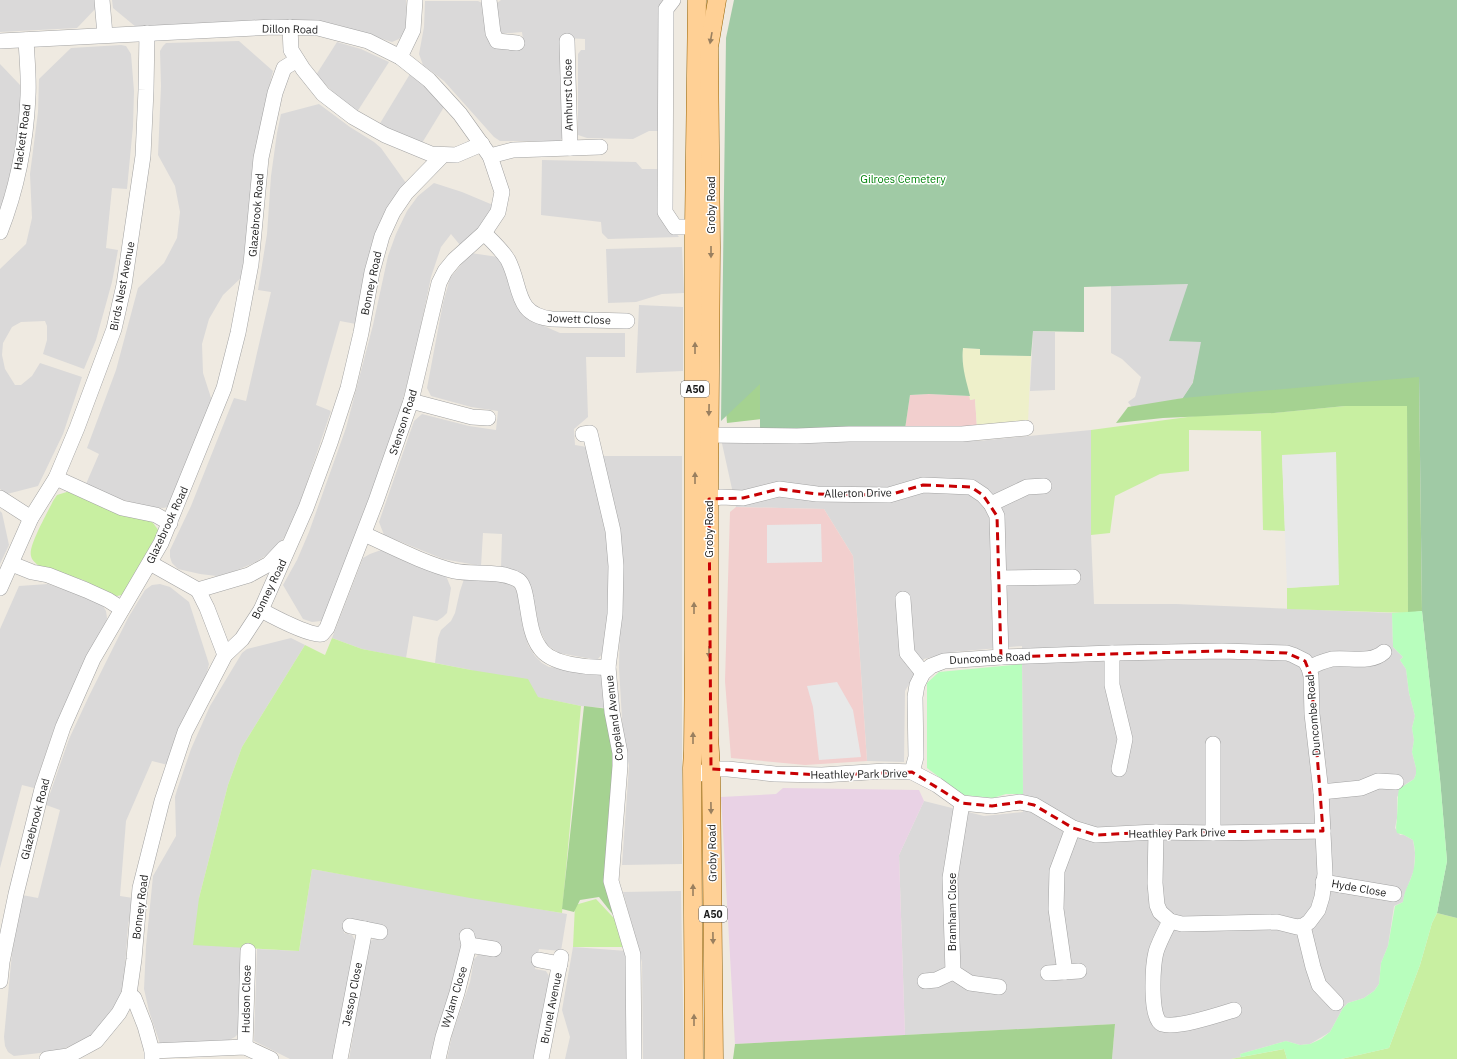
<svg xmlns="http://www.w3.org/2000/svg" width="1457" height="1059" viewBox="0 0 1457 1059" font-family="'IBM Plex Sans',sans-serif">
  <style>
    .residential { fill: #dad9d9 }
    .commercial { fill: #f2cfce }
    .industrial { fill: #e9d2e5 }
    .farmland { fill: #eef0ca }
    .grass { fill: #c8efa1 }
    .forest { fill: #a5d291 }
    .cemetery { fill: #a0caa5 }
    .park { fill: #b8febd }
    .parking { fill: #e8e8e8 }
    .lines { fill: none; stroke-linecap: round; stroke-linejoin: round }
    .minor-casing { stroke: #a3a3a3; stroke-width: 16 }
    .major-casing { stroke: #946100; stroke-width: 19 }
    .minor { stroke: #fff; stroke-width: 15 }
    .major { stroke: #ffd095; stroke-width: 18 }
    .oneway { fill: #997f5f }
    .marked { fill: none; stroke: #c80003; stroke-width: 3; stroke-dasharray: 8 5; stroke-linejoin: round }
    .labels { text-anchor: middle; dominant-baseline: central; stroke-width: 3; stroke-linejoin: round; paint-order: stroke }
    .shield { fill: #fff; stroke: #606060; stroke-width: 1 }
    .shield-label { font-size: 10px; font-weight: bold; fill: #1c1c1c }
    .street-label { font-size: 11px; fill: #1c1c1c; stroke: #fff }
    .park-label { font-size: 11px; fill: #01830a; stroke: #fff }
  </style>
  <rect width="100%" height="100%" fill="#efeae1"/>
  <g class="residential">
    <polygon points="0,0 97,0 97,7 77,28 0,32"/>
    <polygon points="112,0 406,0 407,19 406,31 399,39 392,42 338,25 307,20 187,24 136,27 113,8"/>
    <polygon points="501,0 663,0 663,131 649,131 633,139 587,138 578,135 578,54 581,50 585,50 585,39 564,38 566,133 560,141 500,141 494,137 444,81 423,65 419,54 424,27 425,1 478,1 482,3 496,43 496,49 524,47 522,32 498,34 497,3"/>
    <polygon points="239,41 273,71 267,96 243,276 223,295 209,319 202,344 203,373 212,401 168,507 163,508 150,507 120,499 86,484 99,454 87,448 116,370 138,288 164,263 177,238 180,212 175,186 158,155 161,86 160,51 163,46 166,43"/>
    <polygon points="337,42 361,49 389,62 357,112 334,93 316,75"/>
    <polygon points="121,45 126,46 131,54 134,91 133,126 127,189 112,188 106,248 118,250 112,282 96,340 84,369 43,354 47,340 47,326 45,321 21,322 12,327 3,343 2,355 5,369 15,385 21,385 32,376 40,363 82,377 63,434 38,486 7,494 0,489 0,269 26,244 32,218 30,174 38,112 39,79 71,48"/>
    <polygon points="0,64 20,85 20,114 17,146 0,214"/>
    <polygon points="410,74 430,91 444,107 422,143 379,125"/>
    <polygon points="319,104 350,127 374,142 381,148 406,183 384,215 373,239 356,324 340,321 316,405 331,411 298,509 286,535 275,550 254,563 235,571 217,576 200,574 178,569 172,563 170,557 170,550 191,506 234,398 246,401 271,292 258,290 267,234 271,176 277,133 281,114"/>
    <polygon points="542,160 636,162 642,169 663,169 663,217 679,237 608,239 602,233 601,222 541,215"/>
    <polygon points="434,183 462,192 493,205 486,220 460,245 451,234 441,247 431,277 415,355 398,417 369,503 325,618 321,621 312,622 303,619 283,585 297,560 309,532 346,428 373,325 388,256 396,234 407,211 418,196"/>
    <polygon points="682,247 684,293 662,294 636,302 608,303 606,249"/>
    <polygon points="471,253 498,257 507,270 518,305 528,319 560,333 625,333 625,357 586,357 588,417 574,429 575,445 587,447 604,511 611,565 611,608 604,652 597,660 559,653 547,645 539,628 531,586 515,571 501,568 502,534 483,533 481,566 443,559 384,535 379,522 414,421 422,414 469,426 496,430 498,411 471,407 431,396 427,388 443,303 450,278"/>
    <polygon points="1189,284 1170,341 1202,342 1193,383 1183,398 1133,409 1128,402 1135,397 1141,377 1122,359 1111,353 1111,286"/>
    <polygon points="639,305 683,307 683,371 636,373"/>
    <polygon points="1033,331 1055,332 1055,390 1030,391"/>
    <polygon points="1091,430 1091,535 1094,604 1176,604 1392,613 1393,647 1403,657 1400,660 1406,669 1409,693 1415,716 1412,728 1414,740 1412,752 1416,768 1416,774 1414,779 1406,784 1397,797 1397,818 1395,828 1400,835 1404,835 1413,840 1415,853 1414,870 1404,896 1403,902 1394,906 1388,946 1381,963 1379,984 1374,991 1364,998 1348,1003 1343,1008 1330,1032 1310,1044 1300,1045 1286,1041 1240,1054 1241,1057 1231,1059 1112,1059 1115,1024 905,1035 899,855 924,801 984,816 1023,812 1022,646 953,652 924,659 905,691 904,762 867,761 853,556 824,509 736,507 721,439 936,439 978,441"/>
    <polygon points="599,456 682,456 682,864 622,865 629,766 623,736 619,668 621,563"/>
    <polygon points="0,511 2,513 9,545 0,564"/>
    <polygon points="381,550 446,576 451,588 447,613 443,617 437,621 413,616 406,658 362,649 332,638 363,558 370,554"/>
    <polygon points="468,577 508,583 515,588 518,595 528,645 535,656 542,663 549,667 599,673 604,678 605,708 581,706 537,697 471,670 435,663 438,638 441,630 451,621 455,613 460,591 464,579"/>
    <polygon points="48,584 94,600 103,606 106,611 107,618 105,626 70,692 54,730 34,788 22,785 0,868 0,629 19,586"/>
    <polygon points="160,584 170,587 189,602 209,664 206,676 192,702 172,749 168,765 152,761 126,821 120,896 133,898 128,926 124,981 119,999 98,1031 78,1043 57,1051 14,1056 8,1052 5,1046 4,1037 12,953 22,895 38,898 60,810 46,805 69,739 89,696 128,618 145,590 152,585"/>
    <polygon points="291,638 305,645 242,747 228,785 199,898 243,948 239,1033 235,1037 229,1040 160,1044 149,1011 144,989 146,946 153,876 176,836 175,797 177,790 191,749 210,706 242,653 247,649"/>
    <polygon points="312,869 567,914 561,951 539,949 535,969 546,971 552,981 535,1059 447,1059 452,1035 470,982 474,959 478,955 480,954 496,956 498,945 474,939 472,933 460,931 463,942 460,956 432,1059 349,1059 368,946 370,941 374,939 383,940 384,929 386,927 347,919 344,933 352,935 355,940 334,1059 290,1059 254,1041 257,949 299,951"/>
    <polygon points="681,891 684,1059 643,1059 642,962 623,892"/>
    <polygon points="573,947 627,951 628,1059 565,1059 570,1037 562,1010"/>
  </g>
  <g class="commercial">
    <polygon points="929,394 970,396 970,400 975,399 977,428 905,429 910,395"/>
    <polygon points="736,507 824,509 853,556 867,761 805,765 731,758 725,681 730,512"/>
  </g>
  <polygon class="industrial" points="783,788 919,790 924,801 899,855 905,1035 735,1044 721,797 776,794"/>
  <polygon class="farmland" points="962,348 980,349 980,355 1031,356 1028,422 977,428 975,399 970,400 963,369"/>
  <g class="grass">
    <polygon points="1345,406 1407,406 1408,613 1287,609 1287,588 1339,584 1282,455 1285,531 1263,530 1261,431 1189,430 1189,471 1160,474 1115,496 1110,533 1091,535 1091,430 1195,416 1273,413"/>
    <path d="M 70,491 L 149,520 L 153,523 L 159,531 L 122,595 L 117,596 L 111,595 L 83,580 L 39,566 C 36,563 32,561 31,556 C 28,546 48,512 53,501 L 57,495 Z"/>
    <polygon points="332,638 362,649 471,670 528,679 538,697 581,706 562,913 470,898 312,869 299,951 193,945 199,898 228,785 242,747 305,645 325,655"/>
    <polygon points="596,899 626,931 630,947 573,947 575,905"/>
    <polygon points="1437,913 1457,918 1457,1059 1341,1059 1389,1048 1420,965 1432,923"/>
    <polygon points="1284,1049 1287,1059 1231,1059"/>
  </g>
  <g class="forest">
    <polygon points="1457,93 1419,377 1422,611 1408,613 1407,406 1345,406 1274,413 1163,418 1116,423 1128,407 1183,398 1193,383 1202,342"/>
    <polygon points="750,353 780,417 727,423 725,398"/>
    <polygon points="584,706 609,709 616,730 611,879 626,931 599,897 580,900 574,912 562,909"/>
    <polygon points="1115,1024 1112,1059 733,1059 735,1044"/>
  </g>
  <path class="cemetery" d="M 734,0 L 1457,0 L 1457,918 L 1437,913 L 1447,861 L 1440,779 L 1422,611 L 1419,377 L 1183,398 L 1193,383 L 1201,342 L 1169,341 L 1188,284 L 1084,287 L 1084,332 L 1033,331 L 1031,356 L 980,355 L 980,349 L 963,348 C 961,365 966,380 970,396 L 929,394 L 910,395 L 905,429 L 760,430 L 760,384 L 721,421 L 726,38 Z"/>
  <g class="park">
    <path d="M 1422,611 L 1440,779 L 1447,861 L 1437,913 L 1432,923 L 1420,965 L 1389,1048 L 1341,1059 L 1287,1059 L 1284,1049 L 1241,1057 L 1240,1054 L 1286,1041 L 1300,1045 L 1310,1044 L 1321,1039 L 1330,1032 L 1343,1008 L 1348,1003 L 1364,998 L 1374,991 L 1379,984 L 1381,963 L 1388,946 L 1395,906 L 1403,902 C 1404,892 1408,886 1411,878 C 1416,866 1416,851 1413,840 L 1404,835 L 1397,833 C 1395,827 1397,823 1397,817 C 1398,807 1397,798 1399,789 L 1414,779 L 1416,774 L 1416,768 L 1412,752 L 1414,740 L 1412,728 L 1415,716 L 1409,693 L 1406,669 L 1400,660 L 1403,657 L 1393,647 L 1392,613 Z"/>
    <polygon points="1022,664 1023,794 1006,794 993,798 963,795 927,768 927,683 939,672"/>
  </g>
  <g class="parking">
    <polygon points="1336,452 1339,585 1287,588 1282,455"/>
    <polygon points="821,524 822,562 767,563 767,525"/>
    <polygon points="837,682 853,710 861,757 819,760 813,707 807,686"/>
  </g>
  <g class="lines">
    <g class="minor-casing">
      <g id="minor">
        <polyline points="102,0 105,35"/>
        <polyline points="489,0 493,33 497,41 517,43"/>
        <polyline points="673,0 666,9 665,212 675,227 694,227"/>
        <polyline points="290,27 291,50 303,69 323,94 353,117 385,135 431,154 456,155 482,144"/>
        <polyline points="0,41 273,27 318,28 368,41 400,57 429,80 460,114 490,156 513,150 600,147"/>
        <polyline points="567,41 570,148"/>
        <polyline points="400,57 413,30 415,0"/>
        <path d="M 0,232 C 17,189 26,142 28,96 C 29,78 27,59 26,40"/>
        <path d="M 484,233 C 492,241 502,250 508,260 C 522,287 514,315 552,319 L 627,321"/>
        <polyline points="411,401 472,417 488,418"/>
        <polyline points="583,434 590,433 613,531 616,566 615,614 608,667 612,712 620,753 620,766 611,881 633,955 634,1059"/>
        <polyline points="709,435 797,436 849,434 962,434 1026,428"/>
        <polyline points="56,478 122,508 156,515 170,523"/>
        <polyline points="0,498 31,518"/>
        <polyline points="709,499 721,497 743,498 779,489 817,494 889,495 923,485 971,487 983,495 991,504 997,516 1001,657"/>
        <polyline points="991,504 1027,487 1044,486"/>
        <path d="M 364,534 C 393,547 423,563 454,571 C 472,575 502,570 518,580 C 523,583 525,592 526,599 C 529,614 530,635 540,648 C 551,665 589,668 608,667"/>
        <polyline points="150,563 198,590 249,575 269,564 284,548"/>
        <polyline points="12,564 32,572 48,575 86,590 108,600 122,609"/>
        <polyline points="999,578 1073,577"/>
        <polyline points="0,588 31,518 56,478 77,428 114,329 124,285 143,156 146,90 147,33"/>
        <polyline points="198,590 207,608 225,655"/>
        <polyline points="903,599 907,653 923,673"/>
        <path d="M 261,610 C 272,616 311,637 322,634 L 327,628 L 376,501 L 411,401 L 439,283 L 445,271 L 454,260 L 484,233 L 498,212 L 502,192 L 490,156"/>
        <polyline points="1112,653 1112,685 1125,739 1119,769"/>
        <path d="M 1309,668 C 1316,664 1324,661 1332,659 C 1349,657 1371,664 1384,652"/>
        <polyline points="1213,744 1213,833"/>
        <polyline points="912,772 916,757 915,697 917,685 923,673 931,666 944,661 1001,657 1112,653 1222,651 1287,653 1293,655 1305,661 1309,668 1311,676 1312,714 1321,792 1325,874 1322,897 1318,910 1309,922 1303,926 1297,927 1277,922 1182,924 1170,921 1160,912 1157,905 1155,883 1156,832"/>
        <polyline points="692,777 711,769 728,769 775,774 822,775 885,771 912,772 937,785 962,803 992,806 1020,802 1034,805 1073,828 1096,835 1156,832 1213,833 1323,831"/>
        <polyline points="1321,792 1361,788 1378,781 1396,782"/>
        <polyline points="1323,882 1394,894"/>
        <path d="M 1170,921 C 1165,931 1159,942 1156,952 C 1153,964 1149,1019 1162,1024 C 1176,1029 1218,1015 1234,1010"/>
        <polyline points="350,926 380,932"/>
        <polyline points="1303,926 1313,967 1319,985 1336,1003"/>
        <polyline points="469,945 494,949"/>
        <polyline points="539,960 560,964"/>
        <polyline points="953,972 950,878 962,803"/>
        <polyline points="953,972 970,983 999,987"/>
        <polyline points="1065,972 1056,909 1057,871 1073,828"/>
        <polyline points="1048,973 1079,971"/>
        <polyline points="0,981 2,962 16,894 42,789 63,727 93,659 161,543 224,388 238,333 251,264 261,158 275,93 284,68 297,60"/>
        <polyline points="925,981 936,980 953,972"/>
        <polyline points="129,994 134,998 145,1026 152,1051 152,1059"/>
        <polyline points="245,1047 248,951"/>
        <polyline points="152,1051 245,1047 271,1059"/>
        <polyline points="47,1059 68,1056 96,1041 119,1013 129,994 134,959 140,888 162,801 185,732 225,655 242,639 261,610 306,508 330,443 348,388 361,333 372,272 382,236 393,212 406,193 443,155"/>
        <polyline points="340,1059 365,929"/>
        <polyline points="438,1059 443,1037 457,993 469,945 467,936"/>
        <polyline points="541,1059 561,957"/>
      </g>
    </g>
    <g class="major-casing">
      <g id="major">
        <polyline points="694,1059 692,768 693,750 694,647 694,227 697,0"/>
        <polyline points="714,1059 711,769 709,736 709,499 711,247 709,47 717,0"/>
      </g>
    </g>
    <use href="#minor" class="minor"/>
    <use href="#major" class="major"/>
  </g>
  <defs><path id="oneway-solid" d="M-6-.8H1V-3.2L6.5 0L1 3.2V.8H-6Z"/></defs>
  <g class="oneway">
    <use href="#oneway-solid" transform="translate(711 38) rotate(100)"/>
    <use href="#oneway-solid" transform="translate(711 252) rotate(90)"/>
    <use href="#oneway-solid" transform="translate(695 348) rotate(-90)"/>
    <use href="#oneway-solid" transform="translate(709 410) rotate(91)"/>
    <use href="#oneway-solid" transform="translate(695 478) rotate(-90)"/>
    <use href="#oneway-solid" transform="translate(694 608) rotate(-90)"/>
    <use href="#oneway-solid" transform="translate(709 652) rotate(90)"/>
    <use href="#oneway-solid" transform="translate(693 738) rotate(-90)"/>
    <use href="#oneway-solid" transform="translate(711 808) rotate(89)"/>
    <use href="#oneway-solid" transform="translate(693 890) rotate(-90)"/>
    <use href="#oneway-solid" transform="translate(713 938) rotate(89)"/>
    <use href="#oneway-solid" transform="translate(694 1020) rotate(-90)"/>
  </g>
  <path class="marked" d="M 923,485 L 971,487 L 983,495 L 997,516 L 1001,657 L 1222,651 L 1287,653 L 1305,661 L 1311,676 L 1323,831 L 1156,832 L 1096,835 L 1073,828 L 1034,805 L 1020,802 L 992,806 L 962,803 L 912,772 L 822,775 L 711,769 L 709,499 L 743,498 L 779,489 L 817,494 L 889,495 Z"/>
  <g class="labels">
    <g class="shield">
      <rect x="681" y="381" width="28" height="16" rx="3"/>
      <rect x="699" y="906" width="28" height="16" rx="3"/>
    </g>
    <g class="shield-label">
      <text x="695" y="389">A50</text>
      <text x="713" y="914">A50</text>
    </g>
    <g class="street-label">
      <text transform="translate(290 29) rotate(1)">Dillon Road</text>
      <text transform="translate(568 95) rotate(-91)">Amhurst Close</text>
      <text transform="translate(22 137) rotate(-82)">Hackett Road</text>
      <text transform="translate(711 205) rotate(-90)">Groby Road</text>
      <text transform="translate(256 215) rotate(-85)">Glazebrook Road</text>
      <text transform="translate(371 283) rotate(-78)">Bonney Road</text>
      <text transform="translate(122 286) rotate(-79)">Birds Nest Avenue</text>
      <text transform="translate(579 319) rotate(2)">Jowett Close</text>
      <text transform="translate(403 422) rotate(-72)">Stenson Road</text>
      <text transform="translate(858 493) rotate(-1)">Allerton Drive</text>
      <text transform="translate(167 525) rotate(-65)">Glazebrook Road</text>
      <text transform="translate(709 529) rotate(-90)">Groby Road</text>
      <text transform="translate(269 589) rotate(-64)">Bonney Road</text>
      <text transform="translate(990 658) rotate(-3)">Duncombe Road</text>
      <text transform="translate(1313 715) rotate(-95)">Duncombe Road</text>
      <text transform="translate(614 718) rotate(-97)">Copeland Avenue</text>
      <text transform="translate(859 774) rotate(-1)">Heathley Park Drive</text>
      <text transform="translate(35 819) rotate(-75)">Glazebrook Road</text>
      <text transform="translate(1177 833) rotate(-1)">Heathley Park Drive</text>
      <text transform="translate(712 853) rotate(-91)">Groby Road</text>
      <text transform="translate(1359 888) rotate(10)">Hyde Close</text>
      <text transform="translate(140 907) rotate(-83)">Bonney Road</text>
      <text transform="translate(952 912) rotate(-90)">Bramham Close</text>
      <text transform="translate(352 994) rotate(-79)">Jessop Close</text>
      <text transform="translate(454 997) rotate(-73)">Wylam Close</text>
      <text transform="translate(246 999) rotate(-89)">Hudson Close</text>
      <text transform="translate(551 1008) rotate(-79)">Brunel Avenue</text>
    </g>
    <g class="park-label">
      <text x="903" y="179">Gilroes Cemetery</text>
    </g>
  </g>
</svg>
